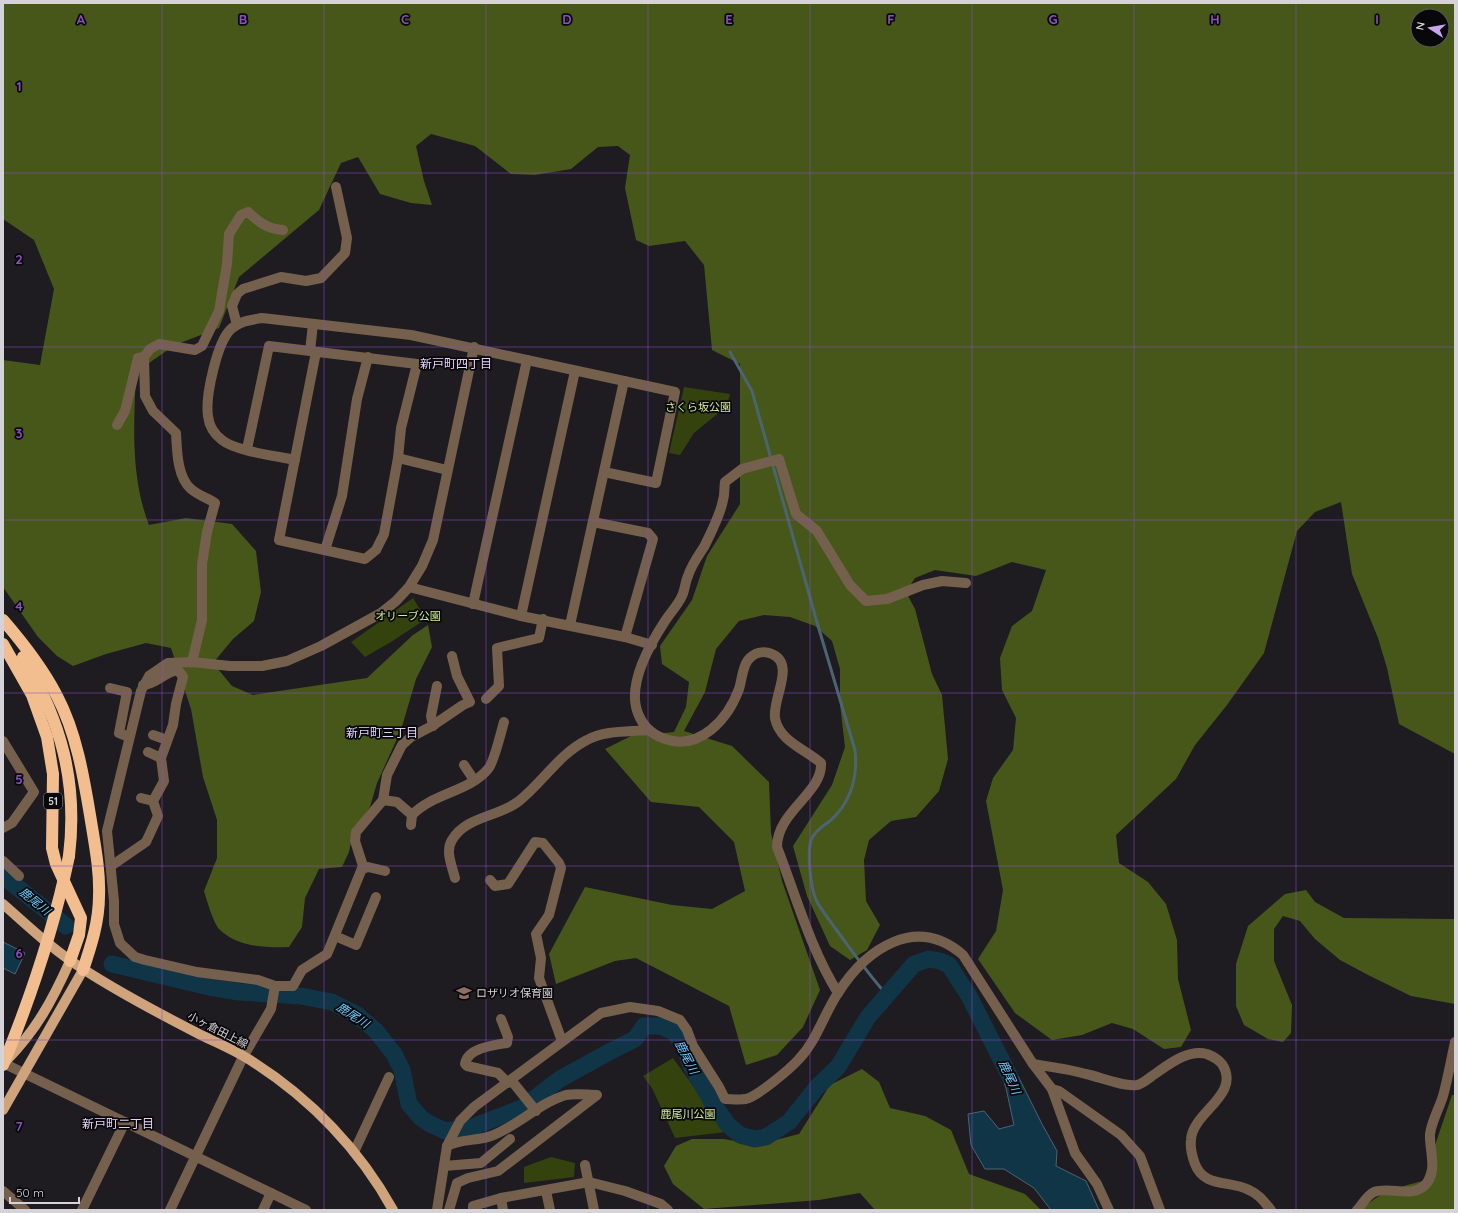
<svg xmlns="http://www.w3.org/2000/svg" width="1458" height="1213" viewBox="0 0 1458 1213" font-family="Quicksand,'Noto Sans JP',sans-serif">
  <style>
    .green { fill: #34420d }
    .forest { fill: #47571a; fill-rule: evenodd }
    .water { fill: #103547; stroke: #4b6472 }
    .lines { fill: none; stroke-linecap: round; stroke-linejoin: round }
    .stream { stroke: #4b6472; stroke-width: 3 }
    .river { stroke: #103547; stroke-width: 17 }
    .minor { stroke: #75604d; stroke-width: 10 }
    .major { stroke: #cfa37c; stroke-width: 10 }
    .highway { stroke: #f3be8f; stroke-width: 12 }
    .highway-bridge { stroke: #f3be8f; stroke-width: 12 }
    .grid { fill: none; stroke: #8d4dc4; stroke-width: 1; stroke-opacity: 0.55 }
    .labels { text-anchor: middle; dominant-baseline: central; stroke-width: 3.5; stroke-linejoin: round; paint-order: stroke }
    .shield { fill: #080709; stroke: #989699; stroke-width: 1 }
    .shield-label { font-size: 10px; font-weight: bold; fill: #d5d3d7 }
    .park-label { font-size: 11px; fill: #d2ed95; stroke: #080709 }
    .poi-label { font-size: 11px; fill: #d5d3d7; stroke: #080709; text-anchor: start }
    .street-label { font-size: 11px; fill: #d5d3d7; stroke: #080709 }
    .neighbourhood-label { font-size: 12px; fill: #e4d2fc; stroke: #080709 }
    .water-label { font-size: 12px; font-style: italic; fill: #6accff; stroke: #080709 }
    .grid-label { font-size: 13px; text-anchor: middle; font-weight: bold; fill: #8d4dc4; stroke: #080709; stroke-width: 3.5; stroke-linejoin: round; paint-order: stroke }
  </style>
  <rect width="100%" height="100%" fill="#1e1b21"/>
  <g class="green">
    <polygon points="684,387 730,394 727,406 694,433 680,455 669,453"/>
    <polygon points="413,598 426,619 391,642 365,657 351,642"/>
    <polygon points="673,1058 726,1132 675,1138 652,1088 643,1076"/>
    <polygon points="551,1157 575,1163 574,1177 524,1183 524,1167"/>
  </g>
  <g class="forest">
    <path d="M 3,3 L 1455,3 L 1455,754 L 1399,724 L 1387,668 L 1378,638 L 1352,574 L 1341,502 L 1315,512 L 1297,531 L 1264,653 L 1227,705 L 1195,745 L 1176,779 L 1116,835 L 1119,863 L 1148,882 L 1166,904 L 1177,940 L 1178,979 L 1191,1030 L 1181,1047 L 1164,1049 L 1133,1029 L 1112,1023 L 1082,1035 L 1052,1040 L 1015,1013 L 978,959 L 996,931 L 1003,890 L 986,801 L 993,778 L 1013,750 L 1016,718 L 1002,690 L 1000,658 L 1012,626 L 1032,611 L 1046,570 L 1012,562 L 976,576 L 935,570 L 915,578 L 906,592 L 915,609 L 932,674 L 942,695 L 948,759 L 939,791 L 916,817 L 891,821 L 869,840 L 864,860 L 866,901 L 880,925 L 867,950 L 850,960 L 830,946 L 807,896 L 793,846 L 832,785 L 845,747 L 840,704 L 840,669 L 832,641 L 815,626 L 790,617 L 764,615 L 739,621 L 716,649 L 705,692 L 684,731 L 732,746 L 769,782 L 771,833 L 782,881 L 820,990 L 803,1027 L 777,1055 L 746,1065 L 729,1006 L 636,958 L 615,961 L 556,984 L 549,954 L 585,887 L 672,905 L 712,909 L 745,891 L 734,842 L 699,807 L 651,802 L 605,749 L 631,736 L 674,732 L 686,707 L 689,682 L 662,664 L 660,646 L 692,600 L 707,556 L 740,504 L 740,364 L 712,350 L 704,265 L 685,241 L 649,246 L 636,240 L 625,188 L 630,155 L 618,146 L 598,147 L 571,169 L 535,175 L 511,174 L 475,146 L 431,134 L 416,146 L 424,181 L 432,205 L 411,203 L 380,194 L 358,157 L 341,163 L 319,210 L 239,277 L 219,328 L 175,345 L 136,372 C 134,423 130,476 149,525 L 186,518 L 232,524 L 256,551 L 261,592 L 254,621 L 233,639 L 213,663 L 232,686 L 253,695 L 367,678 L 413,635 L 428,625 L 432,647 L 416,679 L 401,730 L 377,783 L 370,807 L 353,831 L 349,852 L 342,867 L 319,869 L 305,898 L 302,927 L 289,947 C 265,948 237,947 219,929 C 213,922 207,901 204,891 L 217,858 L 217,820 L 203,777 L 191,709 L 171,648 L 146,643 L 106,654 L 73,666 L 57,656 L 38,637 L 3,587 L 3,360 L 40,365 L 54,289 L 34,240 L 3,219 ZM 1418,16 L 1442,16 L 1442,40 L 1418,40 Z"/>
    <polygon points="1306,890 1315,902 1344,918 1455,919 1455,1004 1411,996 1370,976 1340,960 1315,939 1300,921 1283,916 1274,929 1274,961 1292,1005 1291,1033 1283,1042 1268,1039 1244,1025 1236,1006 1236,964 1248,926 1285,894"/>
    <polygon points="862,1069 879,1082 890,1108 925,1116 951,1130 969,1174 1025,1194 1041,1210 875,1210 860,1193 819,1200 704,1209 673,1184 664,1166 676,1146 692,1139 724,1139 756,1145 799,1134 830,1085"/>
    <path d="M 1452,1095 L 1455,1095 L 1455,1210 L 1361,1210 C 1379,1192 1399,1187 1423,1181 Z"/>
  </g>
  <g class="water">
    <polygon points="3,942 25,953 15,974 3,968"/>
    <polygon points="1007,1054 1042,1124 1057,1151 1056,1166 1086,1181 1099,1210 1051,1210 1034,1188 1004,1169 985,1169 971,1145 968,1114 984,1111 999,1129 1014,1125 1006,1088 997,1060"/>
  </g>
  <g class="lines">
    <path class="stream" d="M 730,352 L 752,391 L 816,619 L 855,750 C 858,778 851,802 830,821 C 823,826 816,830 812,838 C 806,850 811,888 816,900 C 821,910 829,919 835,928 C 852,951 868,974 887,995"/>
    <g class="river">
      <polyline points="3,876 66,926"/>
      <polyline points="112,964 209,987 239,992 301,996 332,1002 356,1014 376,1031 394,1054 402,1070 409,1104 421,1118 430,1124 445,1131 470,1128 522,1108 560,1079 611,1051 635,1039 644,1026 660,1026 674,1032 685,1049 691,1066 712,1102 728,1125 740,1135 755,1139 766,1137 789,1122 817,1087 838,1067 868,1017 914,964 929,959 940,961 949,965 969,996 1010,1077"/>
    </g>
    <g class="minor">
      <polyline points="237,325 232,306 237,294 243,289 281,277 306,281 321,278 345,253 347,238 336,187"/>
      <polyline points="310,351 313,324"/>
      <polyline points="117,425 125,411 138,358 144,357"/>
      <polyline points="247,449 269,346 417,364 401,428 398,458 384,534 376,550 365,559 279,540 316,352"/>
      <polyline points="398,458 447,470"/>
      <path d="M 295,460 C 277,456 235,451 222,440 C 214,434 209,425 208,416 C 205,397 217,342 231,329 C 240,321 251,320 262,318 L 411,335 L 675,392 L 656,483 L 604,472"/>
      <polyline points="593,522 648,533 653,539 625,637"/>
      <polyline points="325,550 342,496 357,399 368,357"/>
      <polyline points="409,587 521,616 625,637 652,645"/>
      <polyline points="473,604 527,360"/>
      <polyline points="521,616 575,371"/>
      <polyline points="570,625 624,381"/>
      <polyline points="452,656 457,676 470,702 463,705 432,726 411,737 402,745 387,775 383,800 356,832 355,841 363,866 330,947 327,954 302,970 293,986 275,986 258,980 197,972 145,960 135,957 120,943 114,924 114,901 107,831 141,691 149,676 168,663 192,662 230,666 262,666 287,661 321,646 381,613 396,601 409,587 422,566 433,540 474,347"/>
      <path d="M 192,662 L 202,620 L 202,564 L 207,532 L 215,503 C 207,498 198,495 191,489 C 177,477 177,450 176,433 L 153,411 L 145,396 L 144,357 L 150,349 L 159,344 L 195,350 L 202,346 L 219,311 L 227,264 L 229,234 L 241,215 L 248,212 C 259,222 267,229 283,230"/>
      <polyline points="110,688 127,692 119,733 129,737"/>
      <polyline points="486,699 499,686 497,648 539,638 543,619"/>
      <polyline points="433,726 431,716 437,686"/>
      <polyline points="153,735 167,740"/>
      <polyline points="3,741 34,792 12,823 3,828"/>
      <polyline points="148,752 161,758"/>
      <polyline points="464,765 474,780"/>
      <polyline points="141,798 153,801"/>
      <polyline points="383,800 397,802 412,815 411,825"/>
      <path d="M 412,815 C 433,793 469,792 488,769 C 494,763 501,732 504,722"/>
      <polyline points="3,861 19,876"/>
      <path d="M 111,866 L 146,842 L 158,816 L 153,801 L 164,781 L 161,758 L 173,725 L 176,704 L 183,677 L 178,670 C 164,672 157,684 143,685"/>
      <polyline points="362,869 368,867 385,871"/>
      <path d="M 455,878 C 452,866 445,851 452,840 C 466,816 499,817 519,801 C 543,782 559,754 587,740 C 605,730 629,732 649,730"/>
      <polyline points="490,880 495,886 508,884 535,842 543,843 559,863 561,868 549,915 536,934 541,958 539,978 562,1041"/>
      <polyline points="335,936 356,945 376,897"/>
      <path d="M 838,993 C 810,948 796,896 777,847 C 777,811 823,793 821,763 C 805,749 779,741 775,718 C 772,699 796,664 772,654 C 763,650 754,653 748,660 C 742,668 742,680 739,689 C 728,719 700,751 665,739 C 650,734 640,723 636,707 C 630,680 650,644 665,621 C 670,613 678,605 682,596 C 685,590 685,582 688,576 C 691,566 698,556 704,547 C 710,535 721,513 723,500 C 725,494 724,487 725,482 L 742,469 L 779,459 L 796,514 L 817,531 L 850,585 L 866,601 L 887,599 L 923,585 L 942,581 L 966,583"/>
      <path d="M 501,1019 L 508,1037 L 507,1043 C 494,1045 467,1048 465,1064 L 467,1066 L 498,1073 L 508,1083"/>
      <polyline points="3,1063 306,1210"/>
      <path d="M 1033,1064 C 1050,1067 1069,1069 1086,1074 C 1100,1077 1123,1087 1137,1085 C 1142,1084 1148,1079 1152,1076 C 1168,1065 1187,1049 1207,1054 C 1212,1056 1218,1059 1222,1064 C 1242,1095 1192,1112 1191,1140 C 1190,1148 1192,1156 1195,1164 C 1204,1188 1230,1180 1249,1190 C 1260,1195 1264,1202 1271,1210"/>
      <polyline points="511,1080 536,1111"/>
      <polyline points="1052,1089 1075,1153 1097,1184 1109,1210"/>
      <path d="M 447,1146 C 460,1139 477,1141 491,1136 C 518,1126 539,1103 566,1095 C 576,1093 588,1095 597,1095 L 498,1171 L 468,1178 L 457,1183 L 449,1210"/>
      <polyline points="354,1152 389,1077"/>
      <polyline points="585,1165 594,1210"/>
      <polyline points="444,1166 481,1163 510,1139"/>
      <polyline points="3,1191 25,1210"/>
      <polyline points="546,1191 550,1210"/>
      <polyline points="501,1198 503,1210"/>
      <polyline points="82,1210 125,1122"/>
      <polyline points="170,1210 243,1057 271,1009 275,986"/>
      <polyline points="263,1210 271,1193"/>
      <path d="M 437,1210 L 447,1146 L 460,1121 L 474,1107 L 601,1013 L 630,1007 L 658,1011 L 680,1020 L 687,1030 L 693,1046 L 719,1087 L 725,1099 C 731,1099 739,1100 746,1099 C 758,1096 790,1069 799,1059 C 817,1040 824,1014 838,993 C 866,949 916,914 963,955 L 1033,1064 L 1052,1089 L 1059,1091 L 1121,1135 L 1140,1156 L 1160,1210"/>
      <polyline points="473,1210 473,1206 501,1198 589,1182 625,1191 661,1204 668,1210"/>
      <path d="M 1357,1210 C 1362,1205 1367,1195 1374,1192 C 1389,1186 1411,1198 1424,1186 C 1439,1173 1429,1150 1430,1134 C 1432,1120 1439,1109 1443,1096 C 1448,1078 1451,1060 1455,1042"/>
    </g>
    <g class="major">
      <path d="M 3,904 C 28,926 54,951 83,969 C 120,993 160,1014 199,1034 C 217,1043 237,1051 253,1062 C 311,1099 360,1150 393,1210"/>
      <path d="M 6,1061 C 37,1029 52,1001 70,961"/>
      <polyline points="3,1110 83,970"/>
    </g>
    <g class="highway">
      <path d="M 3,620 C 23,643 43,669 57,696 C 77,734 84,779 91,821 C 95,846 100,871 99,896 C 99,922 91,946 83,970"/>
      <polyline points="3,644 32,695 47,737 53,774 52,848 56,864 81,918 79,935 70,961"/>
      <path d="M 23,657 C 61,721 78,782 69,856"/>
    </g>
    <path class="highway-bridge" d="M 3,1065 C 31,997 54,928 69,856"/>
  </g>
  <path class="grid" d="M 162,3 L 162,1210M 324,3 L 324,1210M 486,3 L 486,1210M 648,3 L 648,1210M 810,3 L 810,1210M 972,3 L 972,1210M 1134,3 L 1134,1210M 1296,3 L 1296,1210M 3,173 L 1455,173M 3,347 L 1455,347M 3,520 L 1455,520M 3,693 L 1455,693M 3,866 L 1455,866M 3,1040 L 1455,1040"/>
  <defs>
    <g id="school-bare" transform="scale(1.2)"><path d="M0-5L7-2L0 1L-7-2ZM-4 1L0 2.5L4 1V4Q0 6-4 4Z" fill="#8d6e63" stroke="#080709" stroke-width="2.5" paint-order="stroke"/></g>
  </defs>
  <g fill-rule="evenodd">
    <use href="#school-bare" x="464" y="993"/>
  </g>
  <g class="labels">
    <rect class="shield" x="44" y="793" width="18" height="16" rx="3"/>
    <g class="shield-label">
      <text x="53" y="801">51</text>
    </g>
    <g class="park-label">
      <text x="698" y="407">さくら坂公園</text>
      <text x="408" y="616">オリーブ公園</text>
      <text x="688" y="1114">鹿尾川公園</text>
    </g>
    <g class="poi-label">
      <text x="476" y="993">ロザリオ保育園</text>
    </g>
    <g class="street-label">
      <text transform="translate(218 1030) rotate(27)">小ヶ倉田上線</text>
    </g>
    <g class="neighbourhood-label">
      <text x="456" y="363">新戸町四丁目</text>
      <text x="382" y="732">新戸町三丁目</text>
      <text x="118" y="1123">新戸町二丁目</text>
    </g>
    <g class="water-label">
      <text transform="translate(35 901) rotate(39)">鹿尾川</text>
      <text transform="translate(353 1015) rotate(33)">鹿尾川</text>
      <text transform="translate(687 1057) rotate(63)">鹿尾川</text>
      <text transform="translate(1010 1077) rotate(66)">鹿尾川</text>
    </g>
  </g>
  <g class="grid-label">
    <text x="81" y="24">A</text>
    <text x="243" y="24">B</text>
    <text x="405" y="24">C</text>
    <text x="567" y="24">D</text>
    <text x="729" y="24">E</text>
    <text x="891" y="24">F</text>
    <text x="1053" y="24">G</text>
    <text x="1215" y="24">H</text>
    <text x="1377" y="24">I</text>
    <text x="19" y="91">1</text>
    <text x="19" y="264">2</text>
    <text x="19" y="438">3</text>
    <text x="19" y="611">4</text>
    <text x="19" y="784">5</text>
    <text x="19" y="958">6</text>
    <text x="19" y="1131">7</text>
  </g>
  <rect width="1458" height="1213" fill="none" stroke="#d5d3d7" stroke-width="8"/>
  <g transform="translate(1430 28) rotate(282)"><circle r="19" fill="#080709" stroke="#5a595b"/>
  <path d="M0-3L7 15L0 10L-7 15Z" fill="#c8a6ef"/>
  <text y="-6" font-size="11" font-weight="bold" text-anchor="middle" fill="#d5d3d7">N</text>
  </g>
  <path d="M10 1197v6h69v-6" fill="none" stroke="#d5d3d7" stroke-width="2"/>
  <text x="16" y="1197" font-size="12" fill="#d5d3d7" stroke="#080709" stroke-width="3" paint-order="stroke">50 m</text>
</svg>
